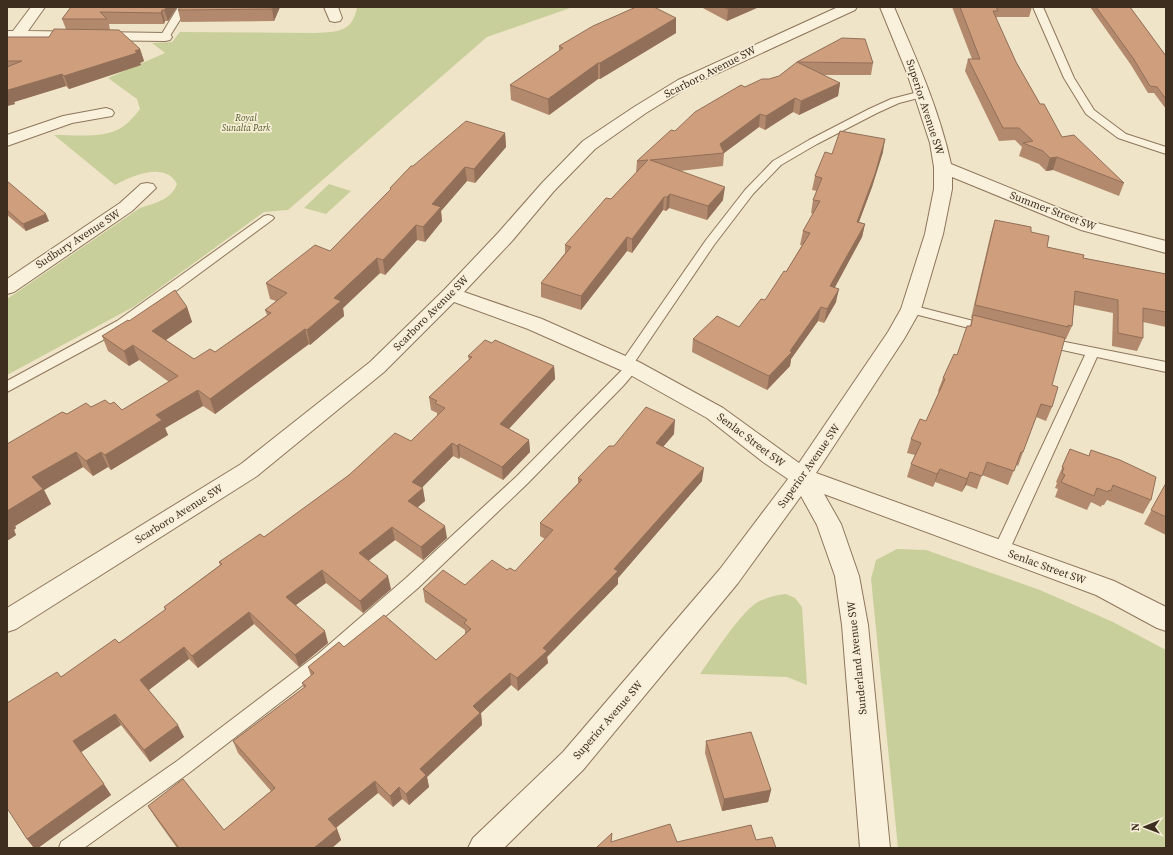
<svg xmlns="http://www.w3.org/2000/svg" width="1173" height="855" viewBox="0 0 1173 855" font-family="'Source Serif 4',serif">
  <style>
    .green { fill: #c9cf9b }
    .lines { fill: none; stroke-linecap: round; stroke-linejoin: round }
    .service-casing { stroke: #8d765c; stroke-width: 2 }
    .minor-casing { stroke: #8d765c; stroke-width: 2 }
    .service { fill: #faf1dc; fill-rule: evenodd }
    .minor { fill: #faf1dc; fill-rule: evenodd }
    .wall { fill: #b2896c }
    .shaded-wall { fill: #916f58 }
    .building { fill: #cf9f7d; stroke: #916f58 }
    .labels { text-anchor: middle; dominant-baseline: central; stroke-width: 3.5; stroke-linejoin: round; paint-order: stroke }
    .far-park-label { font-size: 9px; font-style: italic; fill: #4d5a26; stroke: #f7eed8 }
    .street-label { font-size: 11px; fill: #3d2e20; stroke: #f7eed8 }
  </style>
  <rect width="100%" height="100%" fill="#f0e4c8"/>
  <g class="green">
    <path d="M 357,7 L 573,7 L 487,37 L 288,210 L 264,212 L 135,306 L 7,375 L 7,299 L 140,208 C 155,203 171,200 177,184 C 165,161 132,176 115,185 L 54,135 C 73,135 101,138 117,130 C 126,126 134,117 140,109 L 137,99 L 108,78 L 165,53 L 152,43 L 172,42 L 180,32 L 316,33 C 337,32 353,32 357,7 Z"/>
    <polygon points="329,184 351,191 326,214 304,208"/>
    <polygon points="897,549 926,550 1040,590 1113,622 1166,650 1166,848 898,848 871,579 876,560"/>
    <path d="M 786,594 L 795,598 L 802,607 L 807,685 L 787,677 L 700,674 C 714,654 738,616 756,603 C 765,598 776,595 786,594 Z"/>
  </g>
  <g class="lines">
    <g class="service-casing">
      <g id="service">
        <polygon points="178,7 188,7 168,39 162,39 160,37"/>
        <polygon points="1033,7 1043,7 1074,78 1094,110 1126,134 1166,147 1166,154 1118,138 1086,114 1064,78"/>
        <polygon points="922,91 926,92 927,94 926,96 899,103 877,113 817,144 781,165 753,194 714,245 634,363 639,367 624,385 527,484 418,588 330,664 189,773 84,848 59,848 61,842 177,761 318,654 406,578 517,476 624,368 620,364 622,361 706,240 745,190 773,161 809,140 869,109 891,99"/>
        <polygon points="268,215 272,216 274,218 272,220 127,327 7,392 7,381 117,321 264,216"/>
        <polygon points="911,305 993,326 994,329 993,332 988,333 907,312 905,309 907,306"/>
        <polygon points="1045,338 1166,362 1166,372 1097,357 1009,551 1006,555 1001,557 996,555 993,551 1085,355 1040,345 1038,342 1040,339"/>
      </g>
    </g>
    <g class="minor-casing">
      <g id="minor">
        <polygon points="31,7 45,7 28,31 165,33 170,34 172,37 170,40 165,41 7,39 7,31 13,31"/>
        <polygon points="324,7 338,7 342,18 340,21 335,22 330,21"/>
        <path d="M 838,7 L 857,7 L 855,10 L 690,86 L 646,113 L 595,149 L 554,191 L 512,241 L 464,292 L 542,319 L 639,362 L 723,408 L 799,463 L 888,332 L 901,309 L 925,234 L 934,189 L 934,167 L 930,143 L 907,73 L 880,7 L 894,7 C 916,58 939,109 951,164 L 1093,222 L 1166,241 L 1166,253 L 1081,230 L 952,177 L 952,189 L 943,234 L 921,309 L 904,339 L 816,473 L 1114,581 L 1166,607 L 1166,631 L 1157,628 L 1096,595 L 824,494 L 841,524 L 859,576 L 868,625 L 890,848 L 860,848 L 842,625 L 835,576 L 817,525 L 801,496 L 738,583 L 583,770 L 504,848 L 468,848 L 473,838 L 563,752 L 720,569 L 788,479 L 763,462 L 707,418 L 625,372 L 528,329 L 454,302 L 384,372 L 257,476 L 16,629 L 7,632 L 7,608 L 241,464 L 370,362 L 444,290 L 498,233 L 542,183 L 583,141 L 634,107 L 678,80 Z"/>
        <polygon points="106,108 112,110 114,113 112,116 72,123 7,146 7,135 63,116"/>
        <polygon points="147,183 153,184 156,188 132,211 14,292 7,294 7,279 120,203 141,184"/>
      </g>
    </g>
    <use href="#service" class="service"/>
    <use href="#minor" class="minor"/>
  </g>
  <g class="wall">
    <polygon points="71,7 177,7 168,21 165,21 164,24 109,24 110,30 140,49 144,61 140,63 141,65 69,89 66,86 14,102 15,104 7,106 7,37 49,37 66,29 62,19"/>
    <polygon points="280,7 274,21 181,22 178,10"/>
    <polygon points="701,7 759,7 727,21"/>
    <polygon points="952,7 1032,7 1029,17 997,17 996,18 1016,62 1040,104 1062,137 1124,183 1119,196 1053,170 1046,171 1039,164 1019,156 1022,147 1015,140 999,141 965,71 968,59 972,59"/>
    <polygon points="1090,7 1130,7 1166,56 1166,109 1154,93 1148,93 1131,65"/>
    <polygon points="676,18 676,33 600,79 598,79 549,115 511,100 510,85 559,51 559,46"/>
    <polygon points="797,62 873,63 871,75 823,75 840,83 838,96 799,115 793,112 765,130 759,127 724,153 723,166 680,171 723,200 707,220 669,208 666,211 663,210 632,253 627,251 581,310 541,297 541,283 565,253 565,245 611,199 636,173 637,161 675,131 745,87 779,76 797,63"/>
    <polygon points="505,133 506,147 475,183 467,181 441,211 442,221 425,242 417,240 385,275 380,273 343,308 344,316 310,345 309,344 215,414 203,406 165,428 168,435 111,470 108,467 93,476 83,467 44,490 51,504 15,526 16,528 14,530 16,535 7,541 7,444 67,414 91,407 110,404 122,410 169,382 139,360 129,366 108,351 102,336 129,321 187,307 192,322 166,340 194,359 215,352 267,315 265,310 276,301 270,299 266,283 330,251 390,190 390,188 413,166"/>
    <polygon points="883,152 872,187 859,222 865,224 862,237 835,287 836,302 824,323 818,321 791,359 790,366 767,390 692,352 693,339 739,327 765,300 786,272 802,245 800,245 803,231 813,214 811,213 813,200 817,191 812,190 815,176 832,154"/>
    <polygon points="7,181 49,221 26,231 7,215"/>
    <polygon points="995,220 1031,232 1047,247 1083,258 1166,274 1166,327 1143,322 1143,338 1137,351 1112,346 1113,313 1074,305 1072,326 1066,339 1064,339 1052,385 1052,407 1046,421 1036,417 1018,466 1016,465 1008,485 982,475 977,489 966,485 962,492 935,482 933,487 907,477 911,464 915,455 907,453 911,439 926,421 939,392 938,391 943,378 957,355 970,326 972,318 971,318 991,233"/>
    <polygon points="492,343 554,366 555,379 509,429 529,440 530,452 503,480 460,457 459,459 453,456 422,487 425,501 417,507 447,538 423,560 395,540 368,560 391,589 363,613 326,583 296,605 328,643 299,667 254,624 198,668 189,659 149,690 184,737 150,762 121,725 81,752 111,795 38,848 34,848 27,839 61,677 119,643 165,610 164,607 220,565 219,562 264,537 411,441 437,416 437,413 431,410 429,397 469,360 468,356"/>
    <polygon points="674,434 663,447 702,481 618,578 618,584 547,657 548,663 518,691 511,685 481,713 482,725 427,777 429,787 409,805 402,799 393,807 378,793 336,828 337,829 341,840 332,848 177,848 155,817 148,806 224,830 271,791 238,753 233,741 304,688 302,683 311,676 308,667 344,647 436,660 465,634 465,630 425,602 423,589 465,585 507,570 515,571 545,539 540,536 540,523 578,483 578,478 614,446"/>
    <polygon points="1070,449 1151,500 1143,514 1107,500 1104,505 1102,505 1101,507 1091,502 1087,510 1055,497 1058,489 1055,488 1057,483 1056,482"/>
    <polygon points="1166,483 1166,535 1144,524"/>
    <polygon points="706,741 771,790 768,802 722,811 705,753"/>
  </g>
  <g class="shaded-wall">
    <polygon points="167,7 177,7 168,21 164,10"/>
    <polygon points="273,7 280,7 274,21 272,9"/>
    <polygon points="733,7 759,7 727,21 728,9"/>
    <polygon points="162,10 165,21 164,24 161,13"/>
    <polygon points="676,18 676,33 600,79 600,63"/>
    <polygon points="140,49 144,61 140,63 141,65 69,89 64,76"/>
    <polygon points="598,63 598,79 549,115 548,99"/>
    <polygon points="62,74 66,86 14,102 15,104 7,106 7,92 8,90"/>
    <polygon points="840,83 838,96 799,115 801,101"/>
    <polygon points="795,98 793,112 765,130 766,116"/>
    <polygon points="760,114 759,127 724,153 720,144"/>
    <polygon points="505,133 506,147 475,183 474,169"/>
    <polygon points="885,139 883,152 872,187 854,235 857,222"/>
    <polygon points="1057,157 1053,170 1046,171 1050,158"/>
    <polygon points="465,167 467,181 441,211 442,221 425,242 423,227 432,204"/>
    <polygon points="725,187 723,200 707,220 708,206"/>
    <polygon points="670,194 669,208 666,211 667,197"/>
    <polygon points="664,197 663,210 632,253 632,239"/>
    <polygon points="46,214 49,221 26,231 23,224"/>
    <polygon points="865,224 862,237 828,300 830,286"/>
    <polygon points="416,225 417,240 385,275 383,260"/>
    <polygon points="627,237 627,251 581,310 581,296"/>
    <polygon points="377,258 380,273 343,308 344,316 310,345 307,330 334,298"/>
    <polygon points="839,289 836,302 824,323 827,309"/>
    <polygon points="187,307 192,322 157,346 152,331"/>
    <polygon points="821,307 818,321 791,359 790,366 767,390 769,376 790,351"/>
    <polygon points="305,329 309,344 215,414 210,399"/>
    <polygon points="133,345 139,360 129,366 124,351"/>
    <polygon points="554,366 555,379 501,437 500,424"/>
    <polygon points="198,390 203,406 165,428 168,435 111,470 105,455 156,415"/>
    <polygon points="675,420 674,434 655,456 656,443"/>
    <polygon points="529,440 530,452 503,480 502,467"/>
    <polygon points="452,443 453,456 415,495 412,482"/>
    <polygon points="459,444 460,457 459,459 457,446"/>
    <polygon points="76,452 83,467 44,490 51,504 15,526 16,528 14,530 16,535 7,541 7,511 32,477"/>
    <polygon points="101,452 108,467 93,476 86,461"/>
    <polygon points="704,468 702,481 618,578 618,584 547,657 548,663 518,691 517,678 543,648"/>
    <polygon points="940,469 935,482 933,487 937,474"/>
    <polygon points="970,472 966,485 962,492 967,479"/>
    <polygon points="423,488 425,501 410,514 408,501"/>
    <polygon points="445,526 447,538 423,560 421,547"/>
    <polygon points="392,527 395,540 362,566 359,553"/>
    <polygon points="322,570 326,583 290,609 286,597"/>
    <polygon points="388,576 391,589 363,613 360,601"/>
    <polygon points="249,612 254,624 198,668 192,656"/>
    <polygon points="325,631 328,643 299,667 295,655"/>
    <polygon points="184,647 189,659 146,692 140,680"/>
    <polygon points="510,673 511,685 481,713 482,725 427,777 429,787 409,805 406,794 420,769 473,706"/>
    <polygon points="115,714 121,725 80,753 73,741"/>
    <polygon points="178,725 184,737 150,762 144,750"/>
    <polygon points="375,781 378,793 332,831 328,819"/>
    <polygon points="104,784 111,795 38,848 34,848 27,839"/>
    <polygon points="399,787 402,799 393,807 390,796"/>
    <polygon points="771,790 768,802 722,811 724,799"/>
    <polygon points="337,829 341,840 332,848 314,848"/>
  </g>
  <g class="building">
    <polygon points="71,7 167,7 164,10 162,10 161,13 100,12 107,19 62,19"/>
    <polygon points="180,7 273,7 272,9 178,10"/>
    <polygon points="636,7 654,7 676,18 600,63 598,63 548,99 510,85 563,48 559,46 593,26"/>
    <polygon points="724,7 733,7 728,9"/>
    <polygon points="960,7 996,7 998,11 993,11 1016,62 1040,104 1044,104 1062,137 1074,135 1124,183 1057,157 1050,158 1043,151 1023,143 1033,141 1019,128 1003,128 968,59 980,59"/>
    <polygon points="1096,7 1130,7 1166,56 1166,99 1157,87 1150,86 1133,58"/>
    <polygon points="54,29 119,30 140,49 135,51 137,53 64,76 62,74 8,90 10,91 7,92 7,67 22,61 7,61 7,37 49,37"/>
    <polygon points="842,38 865,39 873,63 797,62"/>
    <polygon points="797,62 840,83 801,101 795,98 766,116 760,114 720,144 724,153 650,160 725,187 708,206 670,194 667,197 664,197 632,239 627,237 581,296 541,283 571,247 565,245 606,198 611,199 648,160 637,161 671,130 675,131 695,112 741,85 745,87 762,79 769,79 779,76"/>
    <polygon points="466,121 505,133 474,169 465,167 432,204 441,207 423,227 416,225 383,260 377,258 334,298 341,301 307,330 305,329 210,399 198,390 156,415 162,420 105,455 101,452 86,461 76,452 32,477 43,489 7,511 7,444 62,412 67,414 86,403 91,407 105,400 110,404 114,402 122,410 178,376 133,345 124,351 102,336 128,320 129,321 175,290 187,307 152,331 194,359 210,349 215,352 271,313 265,310 287,293 266,283 315,245 330,251 391,189 390,188 411,166 413,166"/>
    <polygon points="840,131 885,139 875,174 857,222 865,224 830,286 839,289 827,309 821,307 790,351 792,352 769,376 693,339 717,316 739,327 761,299 765,300 784,271 786,272 810,233 803,231 820,201 813,200 822,178 815,176 825,152 832,154"/>
    <polygon points="7,181 46,214 23,224 7,210"/>
    <polygon points="995,220 1031,227 1031,232 1049,236 1047,247 1084,255 1083,258 1166,274 1166,312 1143,308 1143,338 1118,333 1118,300 1075,291 1072,326 1068,325 1068,327 975,305"/>
    <polygon points="973,315 1065,338 1052,385 1058,387 1052,407 1041,404 1023,452 1021,452 1014,471 987,462 982,476 970,472 967,479 940,469 937,474 911,464 921,443 911,439 920,419 926,421 945,379 943,378 954,354 957,355 967,326 971,326"/>
    <polygon points="485,340 492,343 495,340 554,366 500,424 529,440 502,467 459,444 457,446 452,443 412,482 423,488 408,501 445,526 421,547 392,527 359,553 388,576 360,601 322,570 286,597 325,631 295,655 249,612 192,656 184,647 140,680 178,725 144,750 115,714 73,741 104,784 27,839 7,808 7,703 57,672 61,677 115,639 119,643 166,609 164,607 222,564 219,562 260,534 264,537 349,475 395,433 411,441 445,408 435,403 437,401 429,397 472,357 468,356"/>
    <polygon points="646,407 675,420 656,443 704,468 614,569 618,571 543,648 547,651 517,678 510,673 473,706 480,713 420,769 426,775 406,794 399,787 390,796 375,781 328,819 337,829 314,848 179,848 148,806 183,779 224,830 275,788 233,741 306,686 302,683 314,673 308,667 339,642 344,647 384,615 436,660 471,629 464,623 467,620 423,589 443,570 465,585 492,560 507,570 510,568 515,571 553,530 540,523 582,480 578,478 609,446 614,446"/>
    <polygon points="1070,449 1089,456 1091,450 1120,460 1156,477 1151,500 1113,485 1111,491 1109,490 1108,492 1097,488 1094,496 1061,482 1065,475 1062,473 1064,468 1062,467"/>
    <polygon points="1166,483 1166,517 1151,510"/>
    <polygon points="751,732 771,790 724,799 706,741"/>
    <polygon points="670,824 677,842 751,825 756,840 772,837 776,848 596,848 612,833 611,842"/>
  </g>
  <g class="labels">
    <g class="far-park-label">
      <text x="246" y="118">Royal<tspan x="246" dy="10">Sunalta Park</tspan></text>
    </g>
    <g class="street-label">
      <text transform="translate(710 72) rotate(-27)">Scarboro Avenue SW</text>
      <text transform="translate(925 107) rotate(72)">Superior Avenue SW</text>
      <text transform="translate(1053 211) rotate(21)">Summer Street SW</text>
      <text transform="translate(78 239) rotate(-33)">Sudbury Avenue SW</text>
      <text transform="translate(431 313) rotate(-45)">Scarboro Avenue SW</text>
      <text transform="translate(751 440) rotate(37)">Senlac Street SW</text>
      <text transform="translate(809 466) rotate(-55)">Superior Avenue SW</text>
      <text transform="translate(179 514) rotate(-32)">Scarboro Avenue SW</text>
      <text transform="translate(1047 567) rotate(20)">Senlac Street SW</text>
      <text transform="translate(857 658) rotate(-96)">Sunderland Avenue SW</text>
      <text transform="translate(608 720) rotate(-49)">Superior Avenue SW</text>
    </g>
  </g>
  <rect width="1173" height="855" fill="none" stroke="#3d2e20" stroke-width="16"/>
  <g transform="translate(1145 827) rotate(269)" stroke="#f7eed8" stroke-width="3" paint-order="stroke">
  <path d="M0-3L7 15L0 10L-7 15Z" fill="#3d2e20"/>
  <text y="-6" font-size="11" font-weight="bold" text-anchor="middle" fill="#3d2e20">N</text>
  </g>
</svg>
